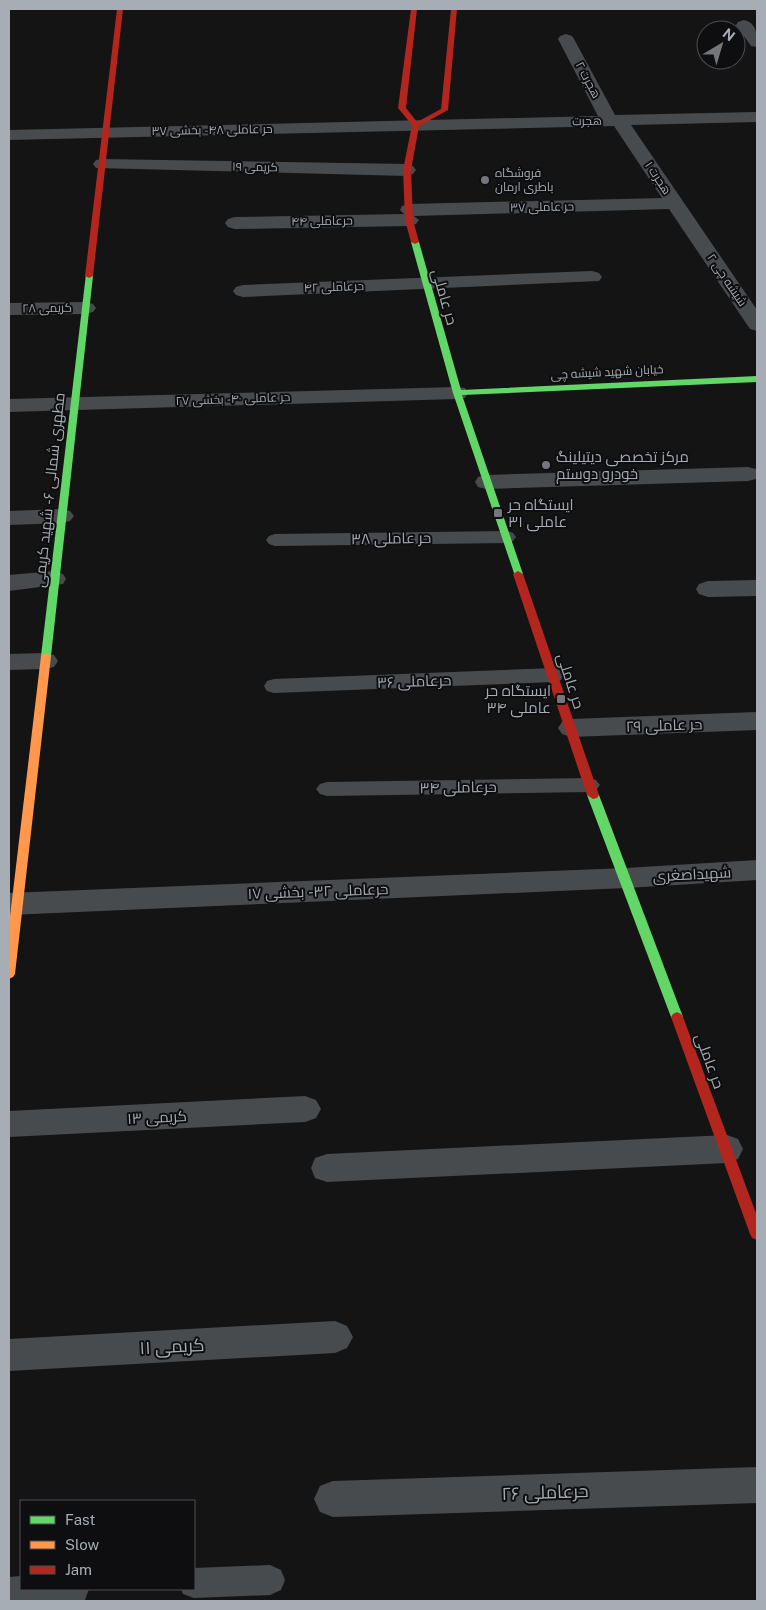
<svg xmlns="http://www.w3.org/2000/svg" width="766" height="1610" viewBox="0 0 766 1610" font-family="'Public Sans',Cairo,sans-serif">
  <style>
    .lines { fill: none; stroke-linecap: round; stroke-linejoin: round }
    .lane { fill: #484b4d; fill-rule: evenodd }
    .street { fill: #484b4d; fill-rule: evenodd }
    .fast { fill: #63d668; fill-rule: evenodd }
    .slow { fill: #ff974d; fill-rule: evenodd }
    .jam { fill: #b3261e; fill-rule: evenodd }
    .poi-dot { fill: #73777c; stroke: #0e0e10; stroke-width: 2 }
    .labels { text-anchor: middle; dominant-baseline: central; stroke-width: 4; stroke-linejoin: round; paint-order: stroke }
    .far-street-label { font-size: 12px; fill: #a6adb4; stroke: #0e0e10 }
    .far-poi-label { font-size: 12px; fill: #a6adb4; stroke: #0e0e10; text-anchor: start }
    .street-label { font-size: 15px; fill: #a6adb4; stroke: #0e0e10 }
    .poi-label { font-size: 15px; fill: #a6adb4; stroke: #0e0e10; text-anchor: start }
    .near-street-label { font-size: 18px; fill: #a6adb4; stroke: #0e0e10 }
  </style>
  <rect width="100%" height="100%" fill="#141414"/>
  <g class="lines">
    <g class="lane">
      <polygon points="507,531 513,533 516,537 513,541 507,543 275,546 269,544 266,540 269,536 275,534"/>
      <polygon points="554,668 561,670 564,675 561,680 554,682 274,693 267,691 264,686 267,681 274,679"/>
      <polygon points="589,778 596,780 600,785 596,790 589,792 327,796 320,794 316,789 320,784 327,782"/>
      <polygon points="270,1565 281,1570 285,1580 281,1590 270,1595 194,1598 183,1594 181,1589 194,1589 194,1568"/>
      <polygon points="21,1576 21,1589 89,1589 85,1600 80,1601 9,1601 9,1577"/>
    </g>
    <g class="street">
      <path d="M 744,20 C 757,23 757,35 757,47 L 751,46 L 736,25 L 738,22 Z"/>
      <polygon points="566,34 572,36 574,39 615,115 757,112 757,122 631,125 757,310 757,331 750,329 669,209 414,216 419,220 416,224 409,226 235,229 228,227 225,223 228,219 235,217 404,214 400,210 402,206 409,204 662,198 614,126 9,140 9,130 598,116 558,39 560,36"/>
      <polygon points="102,159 407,164 413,166 416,170 413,174 407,176 96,168 93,164 96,160"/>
      <polygon points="592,271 599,273 602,277 599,281 243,297 236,295 233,291 236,287 243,285"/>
      <polygon points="86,302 93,304 96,308 93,312 86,314 9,315 9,303"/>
      <polygon points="457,387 465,388 468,393 465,398 457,399 9,412 9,399"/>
      <polygon points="748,467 756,469 756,479 748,481 486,489 478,487 475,482 478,477 486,475"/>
      <polygon points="62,509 70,511 74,516 70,521 62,523 9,525 9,511"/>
      <polygon points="54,571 63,574 66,579 63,584 9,591 9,575"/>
      <polygon points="757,580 757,596 708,597 699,594 696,589 699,584 708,581"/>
      <polygon points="45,653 54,655 58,661 54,667 45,669 9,670 9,654"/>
      <polygon points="757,712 757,730 571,737 562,734 558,728 562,722 571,719"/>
      <polygon points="757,860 757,880 626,888 9,915 9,893 626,868"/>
      <polygon points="305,1096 316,1100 321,1109 316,1118 305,1122 9,1137 9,1111"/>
      <polygon points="727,1135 738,1139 743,1149 738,1159 727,1163 327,1182 315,1178 311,1168 315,1158 327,1154"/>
      <polygon points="335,1321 347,1326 353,1337 347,1348 335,1353 9,1371 9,1339"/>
      <polygon points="757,1467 757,1503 333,1517 320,1512 314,1499 320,1486 333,1481"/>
    </g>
    <g class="fast">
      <polygon points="412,240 419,242 461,390 757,376 757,382 462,395 523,574 521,576 515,576 453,393 411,242"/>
      <polygon points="86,274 93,276 51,656 46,659 41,656"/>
      <polygon points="593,791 599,795 683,1017 681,1020 677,1022 673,1020 671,1017 587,795"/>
    </g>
    <polygon class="slow" points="46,653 51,656 15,974 13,977 9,979 9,925 41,656"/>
    <g class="jam">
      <polygon points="117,9 123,9 93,276 89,278 85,276"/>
      <polygon points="411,9 417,9 406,108 417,122 441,109 451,9 457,9 448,110 419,126 411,170 413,220 419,242 415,244 411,242 405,220 403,170 412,125 398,108"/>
      <polygon points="518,571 523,574 599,795 597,798 593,799 587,795 513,574"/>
      <polygon points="677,1012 681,1014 683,1017 757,1216 757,1240 752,1238 750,1234 671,1017 673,1014"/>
    </g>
  </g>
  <g class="poi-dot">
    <circle cx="485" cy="180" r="5"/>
    <circle cx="546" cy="465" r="5"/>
    <rect x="493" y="508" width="10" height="10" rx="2.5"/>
    <rect x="556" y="694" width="10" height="10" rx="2.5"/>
  </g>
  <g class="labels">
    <g class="far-street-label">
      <text transform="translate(588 80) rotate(62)">هجرت ۲</text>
      <text transform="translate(587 121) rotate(-1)">هجرت</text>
      <text transform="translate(212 130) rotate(-1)">حر عاملی ۴۸ - بخشی ۳۷</text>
      <text transform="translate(255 167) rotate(1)">کریمی ۱۹</text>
      <text transform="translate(658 178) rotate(56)">هجرت ۱</text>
      <text transform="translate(542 207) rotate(-1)">حر عاملی ۳۷</text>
      <text transform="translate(322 221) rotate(-1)">حرعاملی ۴۴</text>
      <text transform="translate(727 280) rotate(56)">شیشه چی ۲</text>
      <text transform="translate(334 287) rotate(-2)">حرعاملی ۴۲</text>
      <text transform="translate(47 308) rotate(-1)">کریمی ۲۸</text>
      <text transform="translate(607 372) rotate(-3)">خیابان شهید شیشه چی</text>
      <text transform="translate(233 399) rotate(-2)">حر عاملی ۴۰ - بخشی ۲۷</text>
    </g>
    <g class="far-poi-label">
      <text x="495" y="173">فروشگاه<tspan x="495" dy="14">باطری ارمان</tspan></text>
    </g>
    <g class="street-label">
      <text transform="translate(445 297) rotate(74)">حر عاملی</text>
      <text transform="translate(49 490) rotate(-84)">مطهری شمالی ۶ - شهید کریمی</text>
      <text transform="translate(391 538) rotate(-1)">حر عاملی ۳۸</text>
      <text transform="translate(414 681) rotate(-2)">حرعاملی ۳۶</text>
      <text transform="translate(571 681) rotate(72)">حر عاملی</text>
      <text transform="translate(664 725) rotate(-2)">حر عاملی ۲۹</text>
      <text transform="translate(458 787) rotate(-1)">حرعاملی ۳۴</text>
      <text transform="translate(692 874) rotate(-3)">شهیداصغری</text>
      <text transform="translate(318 891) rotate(-2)">حرعاملی ۳۲ - بخشی ۱۷</text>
      <text transform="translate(710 1061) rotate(70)">حر عاملی</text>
      <text transform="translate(157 1117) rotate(-3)">کریمی ۱۳</text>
    </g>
    <g class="poi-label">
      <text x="556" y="456">مرکز تخصصی دیتیلینگ<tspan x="556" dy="17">خودرو دوستم</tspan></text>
      <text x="508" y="504">ایستگاه حر<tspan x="508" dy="17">عاملی ۳۱</tspan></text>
      <text x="551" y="690" text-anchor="end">ایستگاه حر<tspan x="551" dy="17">عاملی ۳۴</tspan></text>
    </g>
    <g class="near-street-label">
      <text transform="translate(172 1346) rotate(-3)">کریمی ۱۱</text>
      <text transform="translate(545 1492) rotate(-2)">حرعاملی ۲۶</text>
    </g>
  </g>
  <rect width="766" height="1610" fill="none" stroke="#a6adb4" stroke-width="20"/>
  <rect x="20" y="1500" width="175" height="90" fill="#0e0e10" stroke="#4b4e52"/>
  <rect x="30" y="1516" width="25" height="8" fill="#63d668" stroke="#4b4e52"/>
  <text x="65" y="1525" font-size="15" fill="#a6adb4">Fast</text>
  <rect x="30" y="1541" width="25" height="8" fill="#ff974d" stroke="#4b4e52"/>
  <text x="65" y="1550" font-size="15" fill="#a6adb4">Slow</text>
  <rect x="30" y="1566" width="25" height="8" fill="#b3261e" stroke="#4b4e52"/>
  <text x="65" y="1575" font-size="15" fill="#a6adb4">Jam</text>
  <g transform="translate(721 45) rotate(38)"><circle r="24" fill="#0e0e10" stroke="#4b4e52"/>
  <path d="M0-4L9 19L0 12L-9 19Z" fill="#73777c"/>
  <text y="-8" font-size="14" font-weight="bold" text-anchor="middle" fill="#a6adb4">N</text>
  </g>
</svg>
